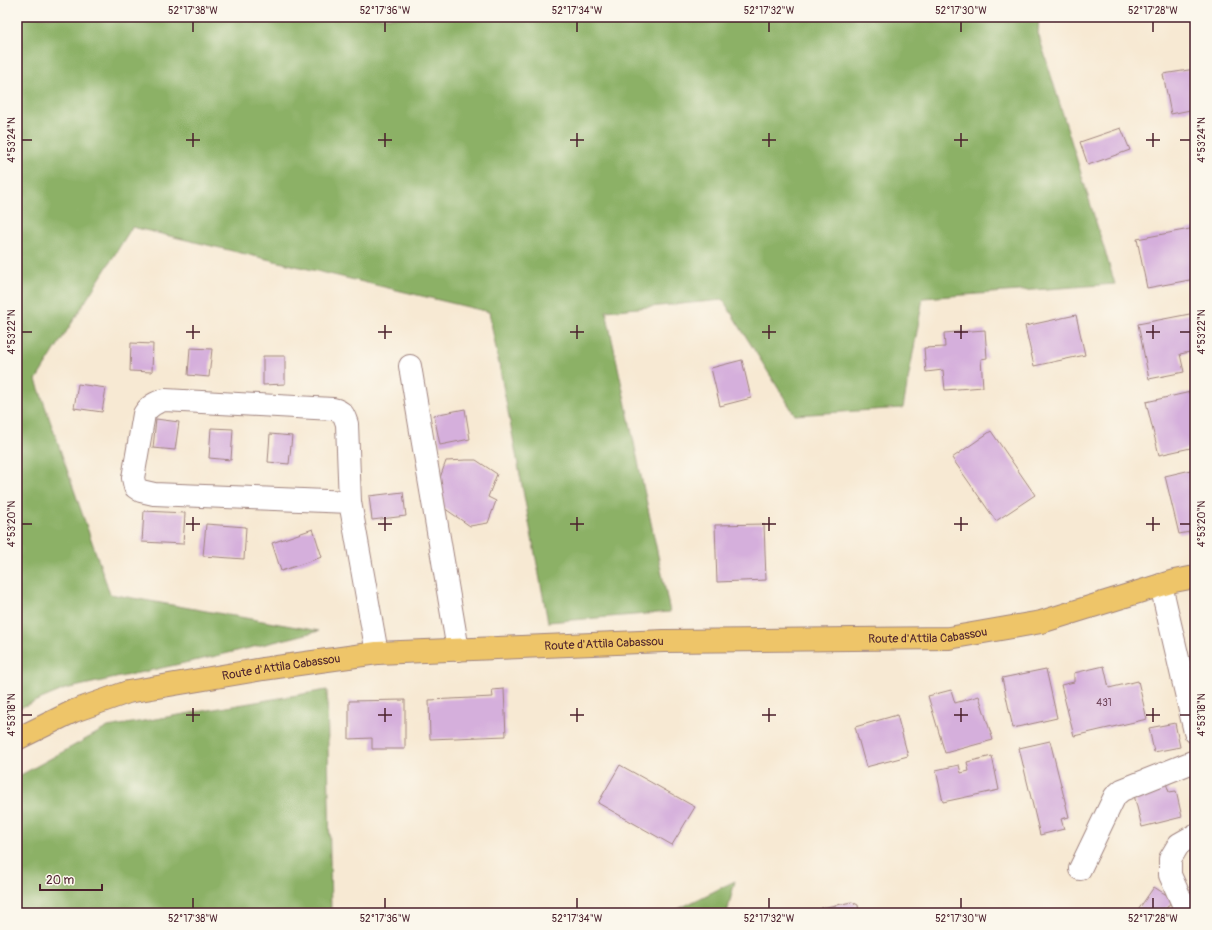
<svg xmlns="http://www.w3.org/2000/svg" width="1212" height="930" viewBox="0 0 1212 930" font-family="Pangolin,sans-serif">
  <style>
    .forest { fill: #8cb166; stroke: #6b6848 }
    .building { fill: #d5afdc }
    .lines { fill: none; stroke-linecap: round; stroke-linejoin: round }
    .minor-casing { stroke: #a0847f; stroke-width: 24 }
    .major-casing { stroke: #a0847f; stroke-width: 24 }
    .minor { stroke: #fff; stroke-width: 22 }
    .major { stroke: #eec569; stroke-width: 22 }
    .ticks { fill: none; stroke: #4a1f2b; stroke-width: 1.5 }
    .labels { text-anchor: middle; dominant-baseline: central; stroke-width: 4; stroke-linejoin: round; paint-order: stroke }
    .number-label { font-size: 10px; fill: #6d4357 }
    .street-label { font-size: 12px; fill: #4a1f2b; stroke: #fbf7ec }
    .neatline { fill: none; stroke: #4a1f2b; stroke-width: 1.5 }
    .ticks-label { font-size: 10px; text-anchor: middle; fill: #4a1f2b }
  </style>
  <rect width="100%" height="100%" fill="#fbf7ec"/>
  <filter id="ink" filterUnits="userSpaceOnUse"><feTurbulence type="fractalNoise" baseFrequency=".025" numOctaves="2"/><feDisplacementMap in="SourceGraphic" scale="8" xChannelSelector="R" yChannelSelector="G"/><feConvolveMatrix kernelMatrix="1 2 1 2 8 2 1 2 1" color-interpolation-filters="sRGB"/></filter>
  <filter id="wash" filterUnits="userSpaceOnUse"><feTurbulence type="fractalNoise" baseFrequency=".012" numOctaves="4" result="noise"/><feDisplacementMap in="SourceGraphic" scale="16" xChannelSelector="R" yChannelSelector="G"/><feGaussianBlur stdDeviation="0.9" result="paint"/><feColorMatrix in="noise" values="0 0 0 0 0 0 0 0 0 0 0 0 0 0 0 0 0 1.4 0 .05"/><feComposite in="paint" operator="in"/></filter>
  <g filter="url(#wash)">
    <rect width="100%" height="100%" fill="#f7e9d3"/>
    <g class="forest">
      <polygon points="17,17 1039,17 1038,33 1115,284 923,298 903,408 795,415 723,300 606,311 670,612 548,622 489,312 132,227 36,380 110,594 319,631 212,657 65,689 17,709"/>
      <polygon points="327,690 331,913 17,913 17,777 108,727"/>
      <polygon points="735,881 727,913 670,913"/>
    </g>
    <g id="blocks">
      <g class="building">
        <polygon points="1195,69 1195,109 1171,114 1163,74"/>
        <polygon points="1121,128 1130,150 1088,165 1080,142"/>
        <polygon points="1195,228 1195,279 1147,288 1137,239"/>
        <polygon points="1195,313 1195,351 1180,354 1184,372 1149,379 1138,324"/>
        <polygon points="1076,315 1085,355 1034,366 1025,326"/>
        <polygon points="985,330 987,358 981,359 983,387 945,390 943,370 926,372 924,348 945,347 944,333"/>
        <polygon points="131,343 153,344 152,372 130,371"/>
        <polygon points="190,348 212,349 209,377 188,375"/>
        <polygon points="263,356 285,356 285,384 263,385"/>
        <polygon points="742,360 751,398 720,406 711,368"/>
        <polygon points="78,384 106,388 102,412 74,408"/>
        <polygon points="1195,391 1195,447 1159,455 1146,402"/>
        <polygon points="465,409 470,439 440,445 434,415"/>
        <polygon points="156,419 179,422 175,450 153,448"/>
        <polygon points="211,428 233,429 231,460 209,458"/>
        <polygon points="991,431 1035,495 996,521 952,458"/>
        <polygon points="270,434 292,436 289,464 268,462"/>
        <polygon points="466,460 476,460 497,474 488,497 496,501 488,523 470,526 441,506 444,498 436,489 446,461"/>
        <polygon points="1195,469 1195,531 1179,534 1165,476"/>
        <polygon points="403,492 406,516 372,520 369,496"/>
        <polygon points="144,511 185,513 183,544 142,542"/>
        <polygon points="206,524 246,527 244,559 203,556"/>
        <polygon points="764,524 766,580 717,582 715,525"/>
        <polygon points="313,529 322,557 281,571 272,543"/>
        <polygon points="1104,666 1109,688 1138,681 1147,719 1074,736 1061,685 1074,682 1074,673"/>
        <polygon points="1046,669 1057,718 1013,728 1002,678"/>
        <polygon points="504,689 506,736 430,739 429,700 493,697 492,690"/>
        <polygon points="951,690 955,703 979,696 993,740 945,753 928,696"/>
        <polygon points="405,700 405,749 372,749 372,738 349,739 349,701"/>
        <polygon points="897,715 908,756 866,767 855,727"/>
        <polygon points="1175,723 1180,747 1154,752 1149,728"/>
        <polygon points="1050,741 1069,817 1061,819 1064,829 1040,835 1019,748"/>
        <polygon points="992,756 999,790 943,802 936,770 959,765 961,773 969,771 967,762"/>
        <polygon points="620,765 695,807 672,845 598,803"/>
        <polygon points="1166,783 1169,792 1176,791 1182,817 1142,827 1133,791"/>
        <polygon points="1154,887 1173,899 1163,913 1136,913"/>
        <polygon points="852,902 858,905 859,913 822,913 821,908"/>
      </g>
    </g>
  </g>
  <g filter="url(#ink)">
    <use href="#blocks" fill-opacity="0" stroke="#a0847f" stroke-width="1"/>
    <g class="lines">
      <g class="minor-casing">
        <g id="minor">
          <polyline points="410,366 458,650"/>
          <path d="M 350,502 L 154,494 L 141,491 L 135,487 L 133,478 L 144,414 C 149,406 155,402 165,400 L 333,409 C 343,411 344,415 347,424 L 350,502 L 377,653"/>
          <polyline points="1161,585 1195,732"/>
          <polyline points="1080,869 1115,796 1122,790 1195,761"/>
          <polyline points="1187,913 1170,875 1170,859 1179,844 1195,835"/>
        </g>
      </g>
      <g class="major-casing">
        <g id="major">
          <path id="s1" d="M 17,739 L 74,711 L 128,692 L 263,669 L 377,653 L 664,641 L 949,638 L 1041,622 L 1174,581 L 1195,577"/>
        </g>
      </g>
      <use href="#minor" class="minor"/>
      <use href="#major" class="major"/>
    </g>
  </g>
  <path class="ticks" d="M 193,22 L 193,32M 385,22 L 385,32M 577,22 L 577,32M 769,22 L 769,32M 961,22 L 961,32M 1153,22 L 1153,32M 193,133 L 193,147M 385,133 L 385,147M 577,133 L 577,147M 769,133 L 769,147M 961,133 L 961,147M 1153,133 L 1153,147M 22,140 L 32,140M 186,140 L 200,140M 378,140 L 392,140M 570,140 L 584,140M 762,140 L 776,140M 954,140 L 968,140M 1146,140 L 1160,140M 1180,140 L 1190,140M 193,325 L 193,339M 385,325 L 385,339M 577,325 L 577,339M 769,325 L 769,339M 961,325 L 961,339M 1153,325 L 1153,339M 22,332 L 32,332M 186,332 L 200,332M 378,332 L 392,332M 570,332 L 584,332M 762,332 L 776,332M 954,332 L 968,332M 1146,332 L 1160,332M 1180,332 L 1190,332M 193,517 L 193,531M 385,517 L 385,531M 577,517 L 577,531M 769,517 L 769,531M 961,517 L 961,531M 1153,517 L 1153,531M 22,524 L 32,524M 186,524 L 200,524M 378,524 L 392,524M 570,524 L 584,524M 762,524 L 776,524M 954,524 L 968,524M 1146,524 L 1160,524M 1180,524 L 1190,524M 193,708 L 193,722M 385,708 L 385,722M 577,708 L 577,722M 769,708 L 769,722M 961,708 L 961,722M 1153,708 L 1153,722M 22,715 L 32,715M 186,715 L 200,715M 378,715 L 392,715M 570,715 L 584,715M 762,715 L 776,715M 954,715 L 968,715M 1146,715 L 1160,715M 1180,715 L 1190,715M 193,898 L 193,908M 385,898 L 385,908M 577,898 L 577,908M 769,898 L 769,908M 961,898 L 961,908M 1153,898 L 1153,908"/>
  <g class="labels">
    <g class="number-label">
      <text x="1104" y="703">431</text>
    </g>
    <g class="street-label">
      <text stroke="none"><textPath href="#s1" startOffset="924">Route d'Attila Cabassou</textPath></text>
      <text stroke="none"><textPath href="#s1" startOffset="600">Route d'Attila Cabassou</textPath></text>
      <text stroke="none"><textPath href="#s1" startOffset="276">Route d'Attila Cabassou</textPath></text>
    </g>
  </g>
  <rect width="1212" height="930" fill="none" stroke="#fbf7ec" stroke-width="44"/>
  <path d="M40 884v6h62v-6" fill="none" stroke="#4a1f2b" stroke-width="2"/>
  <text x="46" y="884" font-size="12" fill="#4a1f2b" stroke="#fbf7ec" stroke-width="3" paint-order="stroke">20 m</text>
  <rect x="22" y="22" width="1168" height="886" class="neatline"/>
  <g class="ticks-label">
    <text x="193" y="14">52°17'38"W</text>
    <text x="385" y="14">52°17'36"W</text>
    <text x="577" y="14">52°17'34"W</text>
    <text x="769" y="14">52°17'32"W</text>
    <text x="961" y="14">52°17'30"W</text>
    <text x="1153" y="14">52°17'28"W</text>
    <text transform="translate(11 140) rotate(-90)" y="4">4°53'24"N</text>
    <text transform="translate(1201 140) rotate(-90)" y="4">4°53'24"N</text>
    <text transform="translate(11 332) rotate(-90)" y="4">4°53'22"N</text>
    <text transform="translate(1201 332) rotate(-90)" y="4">4°53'22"N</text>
    <text transform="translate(11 524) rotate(-90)" y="4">4°53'20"N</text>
    <text transform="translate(1201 524) rotate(-90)" y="4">4°53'20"N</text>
    <text transform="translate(11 715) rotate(-90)" y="4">4°53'18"N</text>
    <text transform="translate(1201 715) rotate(-90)" y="4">4°53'18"N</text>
    <text x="193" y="922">52°17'38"W</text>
    <text x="385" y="922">52°17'36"W</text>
    <text x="577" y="922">52°17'34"W</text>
    <text x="769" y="922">52°17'32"W</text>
    <text x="961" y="922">52°17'30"W</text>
    <text x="1153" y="922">52°17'28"W</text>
  </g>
</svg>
